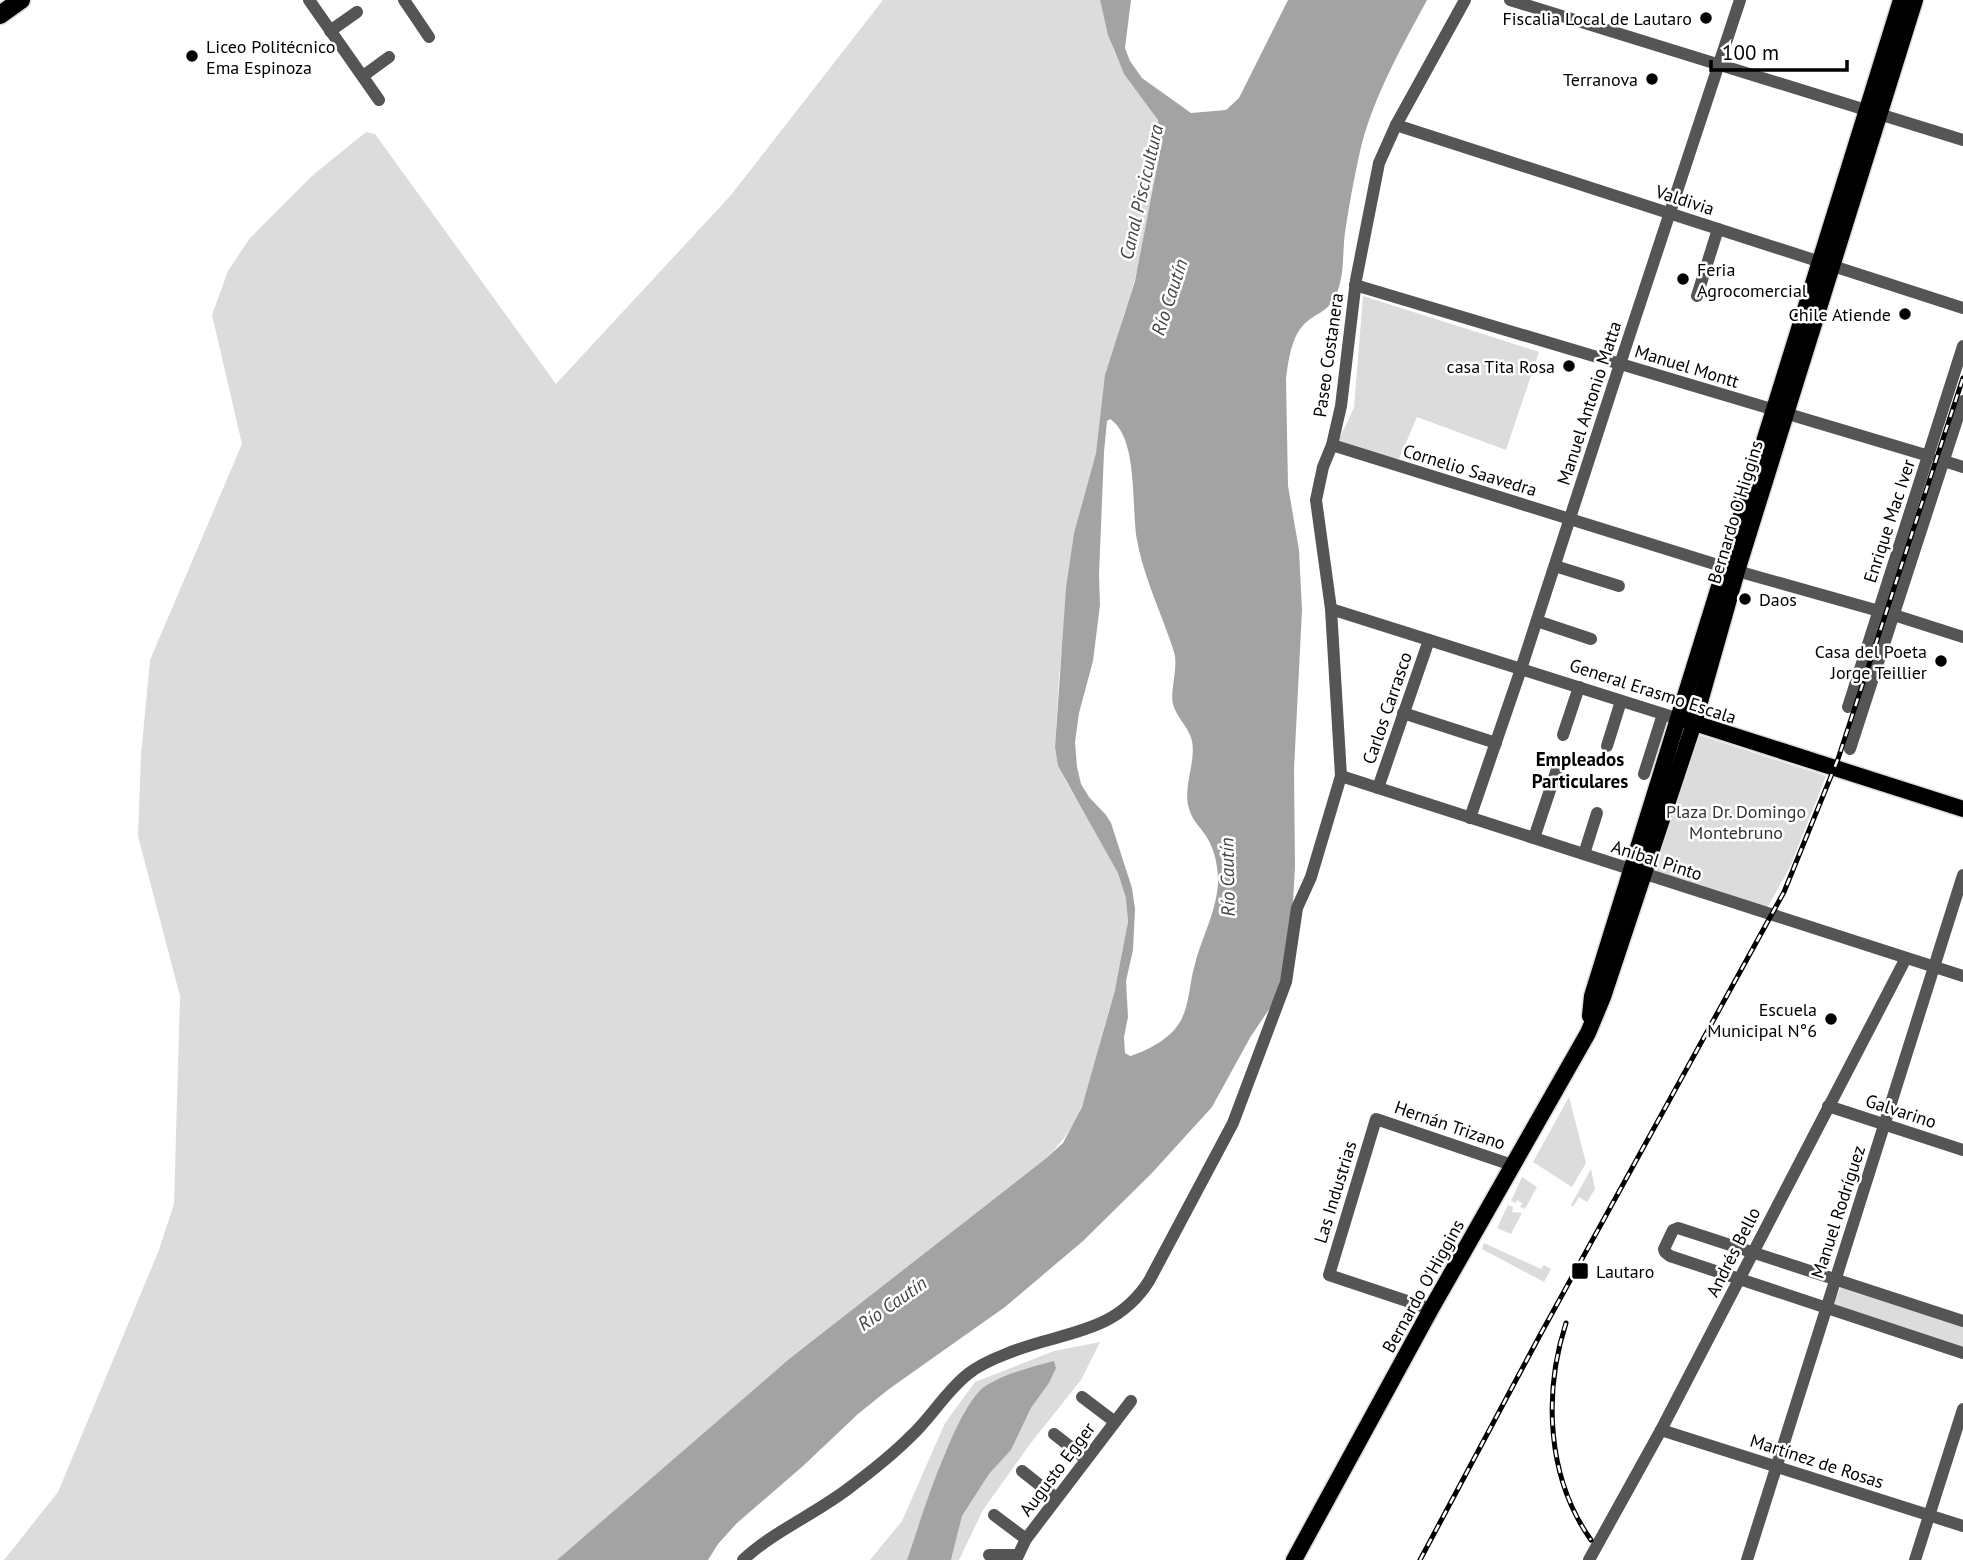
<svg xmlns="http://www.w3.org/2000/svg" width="1963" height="1560" viewBox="0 0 1963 1560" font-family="'PT Sans',sans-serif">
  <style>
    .green { fill: #dcdcdc }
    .water { fill: #a3a3a3; fill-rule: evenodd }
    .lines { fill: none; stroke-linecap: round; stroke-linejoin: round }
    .major-casing { stroke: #dbdbdb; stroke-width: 19 }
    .highway-casing { stroke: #dbdbdb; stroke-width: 21 }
    .minor { stroke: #555; stroke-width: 12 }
    .major { stroke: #000; stroke-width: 16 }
    .highway { stroke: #000; stroke-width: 18 }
    .rail-casing { stroke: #000; stroke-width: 5 }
    .rail { stroke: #fff; stroke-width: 2.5; stroke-dasharray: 8; stroke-linecap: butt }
    .poi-dot { fill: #000; stroke: #fff; stroke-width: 2.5 }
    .labels { text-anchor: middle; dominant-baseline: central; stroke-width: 5; stroke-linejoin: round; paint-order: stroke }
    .poi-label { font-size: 18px; fill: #000; stroke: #fff; text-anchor: end }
    .street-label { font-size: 18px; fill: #000; stroke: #fff }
    .park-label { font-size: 18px; fill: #333; stroke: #fff }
    .water-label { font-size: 19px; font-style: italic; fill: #444; stroke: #fff }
    .neighbourhood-label { font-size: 19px; font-weight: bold; fill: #000; stroke: #fff }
  </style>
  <rect width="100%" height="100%" fill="#fff"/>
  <g class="green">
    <path d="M 883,0 L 1100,0 C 1106,26 1112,53 1126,76 C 1135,91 1150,102 1157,119 C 1170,147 1136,285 1123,317 L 1096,453 L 1074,533 L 1059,678 L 1055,747 L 1058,766 C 1077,806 1112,846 1124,888 C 1137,934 1113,992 1102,1036 C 1096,1060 1091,1085 1081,1108 C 1072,1129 1061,1144 1044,1160 L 789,1359 L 557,1560 L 4,1560 L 58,1492 L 159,1250 L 174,1204 L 180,996 L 138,836 L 141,755 L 150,660 L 242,444 L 212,315 L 228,271 L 250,238 L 313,175 L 366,132 L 375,134 L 556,384 L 731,195 Z"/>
    <polygon points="1363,296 1539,352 1506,450 1417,417 1399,459 1337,443 1354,408"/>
    <polygon points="1699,735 1826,776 1790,867 1766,910 1657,872 1654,858 1692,740"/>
    <polygon points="1569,1097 1586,1163 1572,1187 1533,1162"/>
    <polygon points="1591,1169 1595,1189 1587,1202 1579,1197 1573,1207 1571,1205"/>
    <polygon points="1522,1177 1537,1187 1525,1209 1520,1207 1522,1203 1517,1200 1516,1203 1511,1201"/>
    <polygon points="1508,1205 1513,1207 1512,1212 1522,1213 1511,1234 1497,1228"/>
    <polygon points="1484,1243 1541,1269 1544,1265 1551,1269 1544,1282 1482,1249"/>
    <polygon points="1842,1284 1963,1324 1963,1347 1832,1307"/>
    <polygon points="1100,1342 1081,1380 1030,1444 983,1510 959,1560 951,1560 962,1516 989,1474 1011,1450 1031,1408 1049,1383 966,1409 944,1454 907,1560 870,1560 902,1521 945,1423 975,1382 1054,1351"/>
  </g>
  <g class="water">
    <path d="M 1100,0 L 1131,0 L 1125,48 L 1130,61 L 1142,78 L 1191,113 L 1226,110 L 1239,98 L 1288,0 L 1427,0 C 1402,46 1374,96 1361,147 C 1355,173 1350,200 1346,226 C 1342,247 1345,271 1338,290 C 1328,316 1314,311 1301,328 C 1291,340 1288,363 1286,379 L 1288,486 L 1299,550 L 1302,610 L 1294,769 L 1295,866 L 1293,902 L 1285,965 L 1274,1002 L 1251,1036 L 1212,1107 L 1152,1173 L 1083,1241 L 1005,1307 L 889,1389 L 858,1414 L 803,1466 L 737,1523 L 718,1544 L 708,1560 L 557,1560 L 789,1359 L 1044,1160 L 1063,1143 L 1082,1107 L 1115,990 L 1128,922 L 1126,898 L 1118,873 L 1058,766 L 1055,747 L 1066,588 L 1074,533 L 1096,453 L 1105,375 L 1135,281 L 1160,152 L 1158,120 L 1124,74 L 1108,35 ZM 1110,419 C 1139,438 1131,509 1137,540 C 1142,568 1153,594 1163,621 C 1167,632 1172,644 1175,656 C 1177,672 1170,693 1173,704 C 1176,717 1189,727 1192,741 C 1196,762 1184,783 1188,805 C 1192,821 1198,824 1206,836 C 1215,850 1218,866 1218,882 C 1217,910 1202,937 1195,964 C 1189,983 1190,1008 1178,1025 C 1169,1039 1145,1052 1130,1056 L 1125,1053 L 1124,1037 L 1128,1017 L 1126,981 L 1133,950 L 1135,909 L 1132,888 L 1111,823 L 1106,815 L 1089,797 L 1081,784 L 1077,767 L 1075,742 L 1079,713 L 1093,661 L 1100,605 L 1099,575 L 1104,452 L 1107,421 Z"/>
    <path d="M 1054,1361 L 1056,1368 L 1049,1383 L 1031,1408 L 1011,1450 L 989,1474 L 962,1516 L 951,1560 L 907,1560 C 920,1523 956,1403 987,1385 C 1007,1373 1032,1367 1054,1361 Z"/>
  </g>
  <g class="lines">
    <g class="major-casing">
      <g id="major">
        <polyline points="1685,720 1963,809"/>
        <polyline points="1590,1016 1592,996 1901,0"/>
        <polyline points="1294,1560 1431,1309 1588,1033 1603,997 1694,723 1737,571 1915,0"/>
      </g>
    </g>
    <g class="highway-casing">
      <polyline id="highway" points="0,15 21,0"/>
    </g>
    <g class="minor">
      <polyline points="309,0 379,100"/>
      <polyline points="404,0 429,37"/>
      <polyline points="1510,0 1963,140"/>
      <polyline points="330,31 357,12"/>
      <polyline points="363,76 389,57"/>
      <polyline points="1396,125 1963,308"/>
      <polyline points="1355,285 1929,456"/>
      <polyline points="1697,296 1718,229"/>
      <polyline points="1332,445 1737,571 1879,611"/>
      <polyline points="1944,461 1963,467"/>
      <polyline points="1555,566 1619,586"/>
      <polyline points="1331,609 1679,719"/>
      <polyline points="1894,615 1963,637"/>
      <polyline points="1537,621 1591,639"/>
      <polyline points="1848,707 1963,346"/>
      <polyline points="1403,713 1496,743"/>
      <polyline points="1563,735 1579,687"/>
      <polyline points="1607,746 1621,701"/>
      <polyline points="1850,749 1963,401"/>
      <polyline points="1644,774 1663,714"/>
      <polyline points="1341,776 1963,976"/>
      <polyline points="1378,788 1429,640"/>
      <polyline points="1470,818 1521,669 1620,364 1740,0"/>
      <polyline points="1534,838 1559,763"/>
      <polyline points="1584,854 1597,813"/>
      <polyline points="1828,1106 1963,1150"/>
      <polyline points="1431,1309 1329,1275 1376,1119 1512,1165"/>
      <polyline points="1963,1321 1678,1228 1673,1230 1664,1249 1665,1252 1670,1256 1963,1353"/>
      <polyline points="1082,1397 1115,1422"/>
      <polyline points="1661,1430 1963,1526"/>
      <polyline points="1054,1434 1086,1459"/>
      <polyline points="1022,1471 1056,1498"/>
      <polyline points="994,1515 1026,1539"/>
      <polyline points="989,1555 1017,1555"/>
      <path d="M 743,1560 C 775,1530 818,1513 853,1485 C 873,1470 893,1454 910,1437 C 931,1418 946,1391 968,1374 C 979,1365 993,1359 1006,1354 C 1060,1331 1114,1336 1149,1281 L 1233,1123 L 1286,982 L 1297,908 L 1311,877 L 1341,776 L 1331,609 L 1316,500 L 1323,467 L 1332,445 L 1341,406 L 1356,280 L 1379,163 L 1396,125 L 1465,0"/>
      <polyline points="1016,1560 1026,1539 1131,1401"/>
      <polyline points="1589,1560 1661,1430 1906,958"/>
      <polyline points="1747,1560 1963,875"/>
      <polyline points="1915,1560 1963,1409"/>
    </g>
    <use href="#major" class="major"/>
    <use href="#highway" class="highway"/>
    <g class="rail-casing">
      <g id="rail">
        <path d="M 1566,1323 C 1543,1394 1547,1478 1591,1540"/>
        <polyline points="1420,1560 1539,1337 1784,892 1838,759 1963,378"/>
      </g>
    </g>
    <use href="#rail" class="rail"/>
  </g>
  <g class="poi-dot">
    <circle cx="1706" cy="18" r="7"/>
    <circle cx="192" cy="56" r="7"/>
    <circle cx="1652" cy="79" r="7"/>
    <circle cx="1683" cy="279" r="7"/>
    <circle cx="1905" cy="314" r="7"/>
    <circle cx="1569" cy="366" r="7"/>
    <circle cx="1745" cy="599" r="7"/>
    <circle cx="1941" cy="661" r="7"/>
    <circle cx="1831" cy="1019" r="7"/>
    <rect x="1571" y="1262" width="18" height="18" rx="3.5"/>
  </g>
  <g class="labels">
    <g class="poi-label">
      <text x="1692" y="18">Fiscalia Local de Lautaro</text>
      <text x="206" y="46" text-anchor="start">Liceo Politécnico<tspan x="206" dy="21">Ema Espinoza</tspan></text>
      <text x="1638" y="79">Terranova</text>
      <text x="1697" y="269" text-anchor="start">Feria<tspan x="1697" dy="21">Agrocomercial</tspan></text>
      <text x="1891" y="314">Chile Atiende</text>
      <text x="1555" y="366">casa Tita Rosa</text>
      <text x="1759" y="599" text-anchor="start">Daos</text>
      <text x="1927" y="651">Casa del Poeta<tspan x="1927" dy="21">Jorge Teillier</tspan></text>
      <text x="1817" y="1009">Escuela<tspan x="1817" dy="21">Municipal N°6</tspan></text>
      <text x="1596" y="1271" text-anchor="start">Lautaro</text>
    </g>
    <g class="street-label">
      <text transform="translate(1685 200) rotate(18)">Valdivia</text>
      <text transform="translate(1328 355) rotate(-82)">Paseo Costanera</text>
      <text transform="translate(1687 366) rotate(17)">Manuel Montt</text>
      <text transform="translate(1589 403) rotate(-72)">Manuel Antonio Matta</text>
      <text transform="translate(1470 470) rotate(17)">Cornelio Saavedra</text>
      <text transform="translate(1735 512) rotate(-73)">Bernardo O'Higgins</text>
      <text transform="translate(1889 521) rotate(-72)">Enrique Mac Iver</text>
      <text transform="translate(1653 691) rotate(18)">General Erasmo Escala</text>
      <text transform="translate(1387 708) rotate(-71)">Carlos Carrasco</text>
      <text transform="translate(1657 860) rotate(18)">Aníbal Pinto</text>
      <text transform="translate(1901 1111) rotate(18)">Galvarino</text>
      <text transform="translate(1450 1125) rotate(19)">Hernán Trizano</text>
      <text transform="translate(1335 1192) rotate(-73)">Las Industrias</text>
      <text transform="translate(1838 1212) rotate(-72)">Manuel Rodríguez</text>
      <text transform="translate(1733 1252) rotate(-63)">Andrés Bello</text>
      <text transform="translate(1423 1286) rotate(-61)">Bernardo O'Higgins</text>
      <text transform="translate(1817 1461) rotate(18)">Martínez de Rosas</text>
      <text transform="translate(1057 1469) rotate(-53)">Augusto Egger</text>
    </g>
    <g class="park-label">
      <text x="1736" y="811">Plaza Dr. Domingo<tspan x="1736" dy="21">Montebruno</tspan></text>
    </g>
    <g class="water-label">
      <text transform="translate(1141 192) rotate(-77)">Canal Piscicultura</text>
      <text transform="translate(1169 297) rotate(-72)">Río Cautín</text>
      <text transform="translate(1227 877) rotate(-91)">Río Cautín</text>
      <text transform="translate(892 1303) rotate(-35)">Río Cautín</text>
    </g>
    <g class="neighbourhood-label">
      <text x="1580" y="759">Empleados<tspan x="1580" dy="22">Particulares</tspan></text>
    </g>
  </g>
  <path d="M1711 60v10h136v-10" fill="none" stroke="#000000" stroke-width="3.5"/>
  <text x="1722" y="60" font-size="21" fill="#000000" stroke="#ffffff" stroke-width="5" paint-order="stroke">100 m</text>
</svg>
